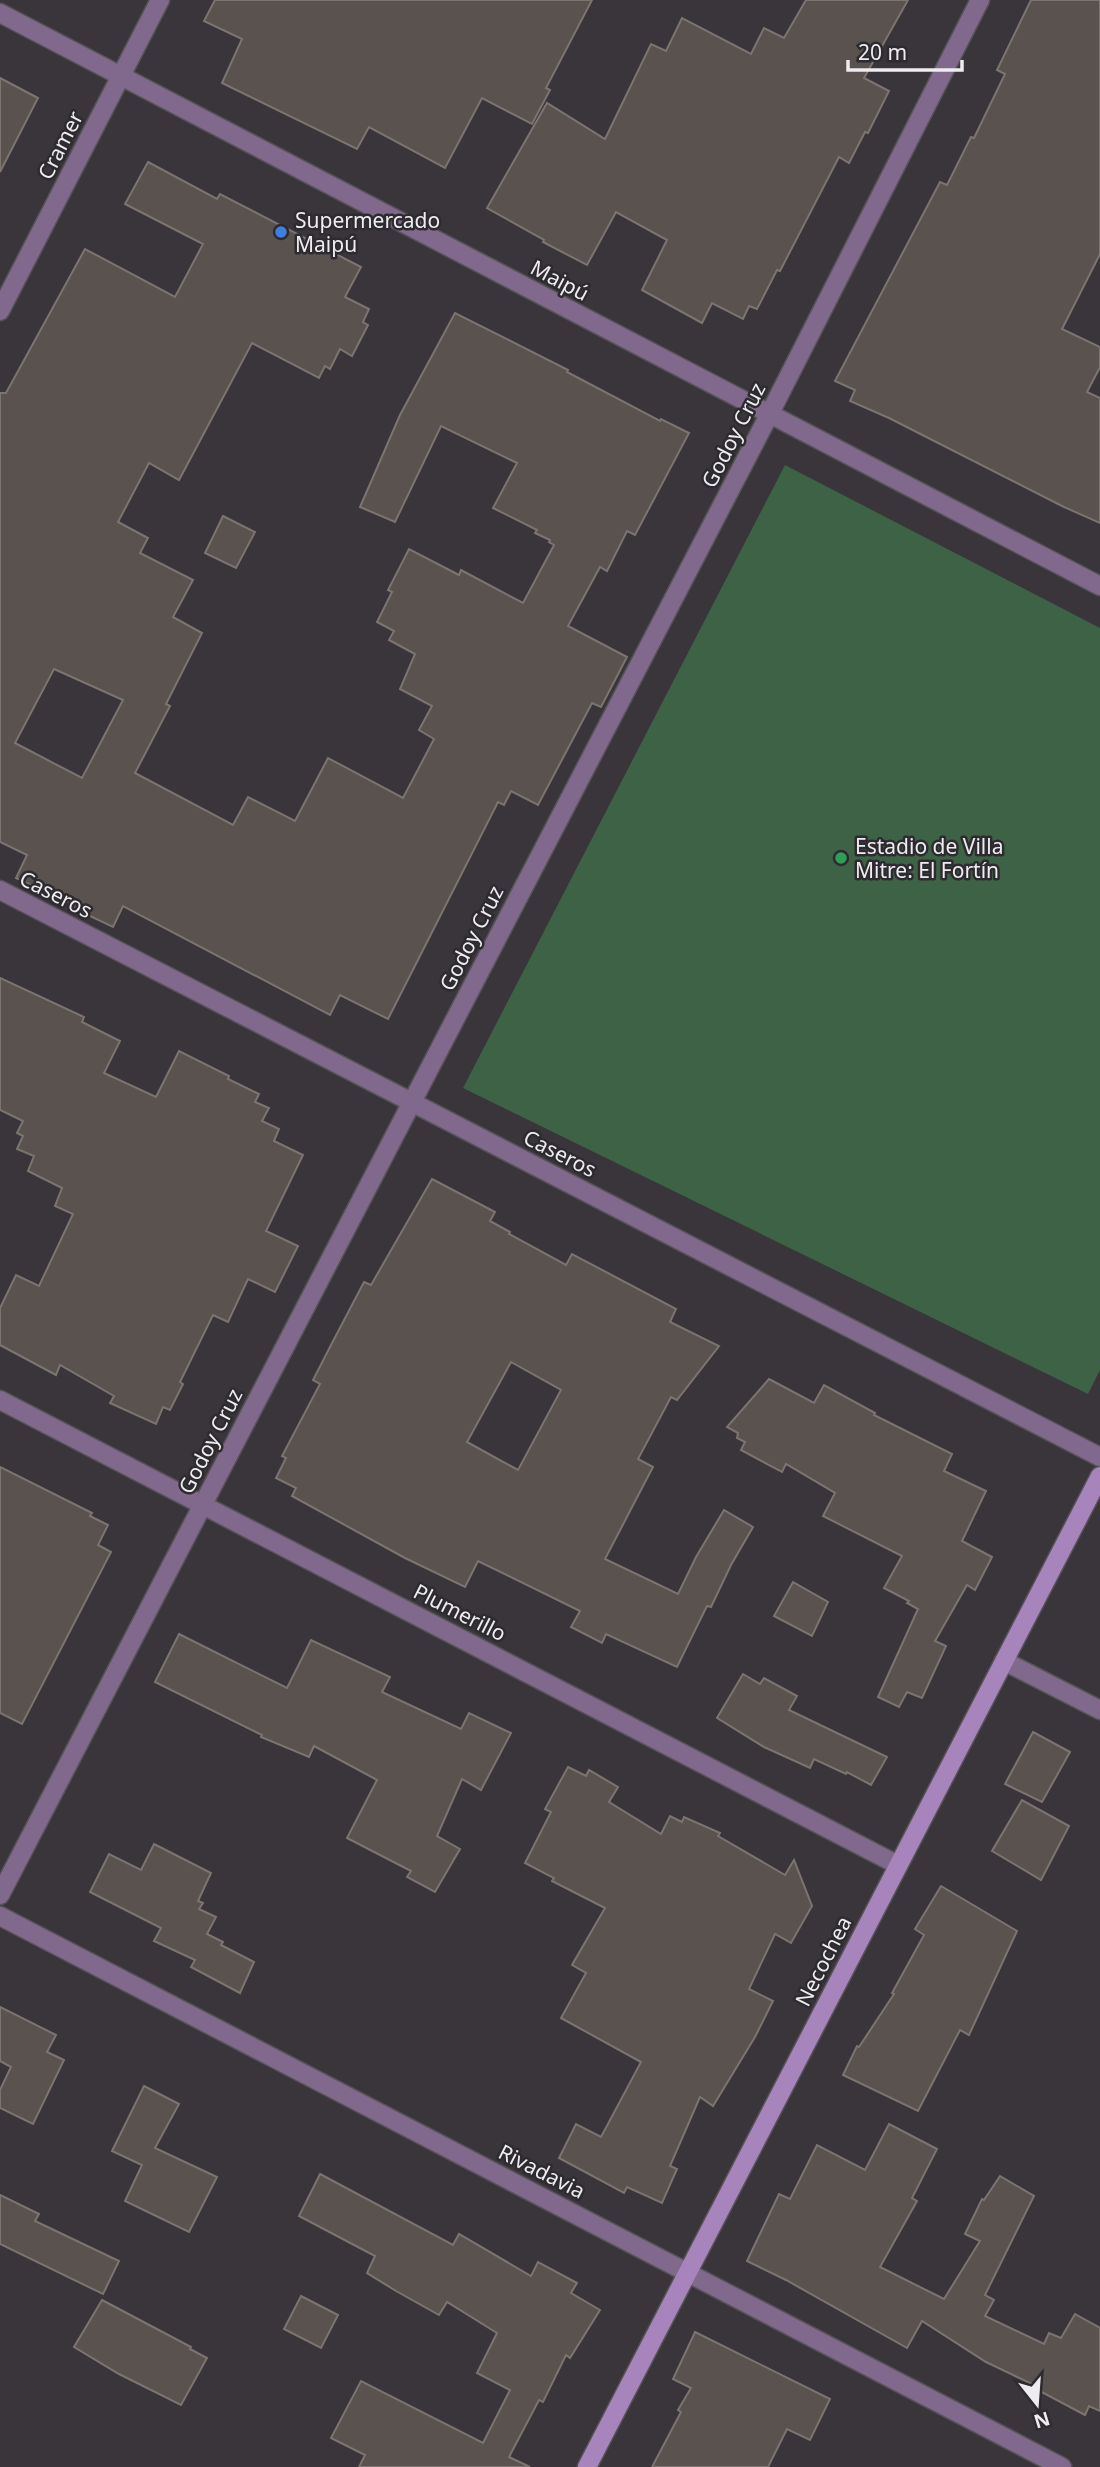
<svg xmlns="http://www.w3.org/2000/svg" width="1100" height="2467" viewBox="0 0 1100 2467" font-family="'Noto Sans',sans-serif">
  <style>
    .green { fill: #3e6245 }
    .building { fill: #59524f; stroke: #7c7470; stroke-width: 2; fill-rule: evenodd }
    .lines { fill: none; stroke-linecap: round; stroke-linejoin: round }
    .street-casing { stroke: #565258; stroke-width: 21 }
    .secondary-casing { stroke: #565258; stroke-width: 21 }
    .street { stroke: #80698c; stroke-width: 18 }
    .secondary { stroke: #a884bc; stroke-width: 18 }
    .shop-dot { fill: #3f7fe0; stroke: #2e2b30; stroke-width: 2.5 }
    .leisure-dot { fill: #2e9e5b; stroke: #2e2b30; stroke-width: 2.5 }
    .labels { text-anchor: middle; dominant-baseline: central; stroke-width: 5; stroke-linejoin: round; paint-order: stroke }
    .street-label { font-size: 21px; fill: #eeecf0; stroke: #2e2b30 }
    .poi-label { font-size: 21px; fill: #eeecf0; stroke: #2e2b30; text-anchor: start }
  </style>
  <rect width="100%" height="100%" fill="#39353b"/>
  <polygon class="green" points="785,465 1100,628 1100,1370 1088,1394 463,1088"/>
  <g class="building">
    <polygon points="215,0 592,0 546,88 550,90 532,124 482,98 445,168 369,127 357,149 222,83 242,39 204,21"/>
    <polygon points="806,0 908,0 864,78 889,91 868,133 865,132 849,163 839,157 780,271 777,270 757,309 749,306 743,319 712,303 702,323 642,290 667,240 616,212 587,265 543,242 544,240 487,208 547,103 605,139 651,44 666,51 682,18 751,54 764,28 784,38"/>
    <polygon points="1031,0 1100,0 1100,254 1062,329 1100,347 1100,367 1087,392 1100,398 1100,523 1064,507 889,418 850,401 855,390 835,381 940,182 947,185 971,137 974,138 1005,74 997,70"/>
    <polygon points="0,78 38,98 0,172"/>
    <path d="M 148,162 L 217,199 L 220,194 L 361,267 L 345,297 L 369,309 L 363,322 L 368,325 L 352,356 L 340,349 L 330,369 L 325,366 L 319,378 L 252,343 L 179,480 L 149,463 L 118,522 L 148,538 L 140,553 L 193,580 L 173,617 L 202,633 L 166,704 L 170,706 L 135,773 L 233,825 L 248,797 L 295,821 L 328,758 L 403,798 L 434,739 L 419,730 L 432,706 L 400,689 L 415,654 L 389,640 L 394,631 L 377,622 L 392,592 L 388,590 L 409,549 L 459,575 L 461,570 L 523,603 L 554,545 L 549,542 L 550,540 L 535,533 L 537,530 L 493,508 L 517,463 L 441,426 L 395,522 L 360,507 L 400,415 L 455,313 L 568,370 L 567,372 L 660,421 L 661,419 L 689,433 L 635,535 L 627,531 L 607,571 L 600,567 L 568,626 L 627,657 L 601,707 L 592,703 L 538,805 L 511,791 L 504,805 L 498,802 L 388,1019 L 340,995 L 330,1015 L 123,906 L 113,927 L 71,907 L 72,904 L 16,878 L 27,855 L 0,842 L 0,393 L 6,393 L 85,249 L 175,297 L 203,244 L 125,204 ZM 54,669 L 123,700 L 82,778 L 15,743 Z"/>
    <polygon points="223,516 255,532 236,568 205,553"/>
    <polygon points="0,978 84,1017 82,1022 120,1041 104,1073 156,1097 179,1051 229,1076 228,1079 259,1094 255,1102 269,1108 262,1121 279,1129 274,1141 303,1155 266,1231 298,1246 275,1292 248,1279 228,1322 213,1315 180,1382 183,1384 170,1410 163,1407 156,1424 110,1403 114,1396 60,1365 56,1375 0,1345 0,1308 16,1275 39,1286 73,1214 55,1206 62,1188 28,1171 34,1156 17,1149 23,1136 17,1133 23,1121 0,1110"/>
    <path d="M 432,1179 L 495,1212 L 490,1221 L 510,1232 L 509,1234 L 566,1265 L 572,1254 L 676,1309 L 670,1322 L 719,1346 L 677,1400 L 671,1397 L 638,1459 L 653,1467 L 605,1559 L 678,1594 L 696,1557 L 724,1510 L 753,1527 L 731,1565 L 711,1607 L 707,1606 L 677,1667 L 606,1634 L 602,1643 L 571,1627 L 580,1611 L 478,1561 L 465,1587 L 405,1558 L 292,1496 L 296,1488 L 276,1478 L 286,1458 L 282,1456 L 320,1384 L 313,1380 L 331,1345 L 364,1282 L 371,1285 ZM 511,1362 L 561,1390 L 518,1470 L 467,1442 Z"/>
    <polygon points="769,1379 814,1403 824,1385 875,1413 874,1415 952,1454 944,1471 986,1491 962,1541 992,1557 975,1590 967,1585 935,1641 946,1646 922,1698 907,1692 899,1707 878,1697 918,1609 907,1603 909,1601 884,1588 902,1556 823,1516 835,1493 786,1464 782,1472 741,1450 745,1442 737,1438 738,1433 727,1427"/>
    <polygon points="0,1467 92,1513 90,1516 108,1525 98,1545 111,1552 22,1724 0,1713"/>
    <polygon points="793,1582 828,1602 812,1636 774,1616"/>
    <polygon points="179,1634 287,1688 311,1640 390,1677 382,1692 461,1729 469,1713 511,1733 481,1790 462,1779 437,1836 460,1849 435,1892 407,1877 411,1871 347,1838 377,1780 314,1746 309,1757 261,1737 262,1735 155,1682"/>
    <polygon points="743,1674 760,1684 764,1678 797,1696 789,1710 887,1757 871,1785 847,1772 846,1774 814,1759 810,1768 764,1747 717,1718"/>
    <polygon points="1033,1732 1070,1752 1042,1802 1005,1784"/>
    <polygon points="568,1767 586,1776 589,1770 618,1787 609,1802 661,1834 670,1816 682,1822 684,1817 720,1833 718,1836 785,1875 794,1860 812,1906 791,1943 775,1934 749,1989 773,2001 755,2037 713,2106 700,2097 670,2166 677,2169 662,2203 627,2187 624,2193 559,2158 576,2124 601,2137 641,2062 561,2018 586,1973 572,1965 605,1908 552,1881 554,1878 525,1863 551,1812 545,1809"/>
    <polygon points="1022,1800 1069,1826 1041,1880 992,1851"/>
    <polygon points="154,1844 211,1873 198,1901 203,1903 199,1909 216,1917 207,1934 223,1942 221,1945 254,1962 240,1993 191,1967 195,1960 154,1941 161,1928 90,1892 109,1854 141,1870"/>
    <polygon points="941,1886 1017,1931 969,2035 960,2030 918,2111 843,2075 857,2046 859,2047 894,1994 892,1993 924,1935 915,1929"/>
    <polygon points="0,2007 56,2035 47,2052 64,2060 33,2124 0,2108 0,2090 11,2067 0,2061"/>
    <polygon points="144,2086 179,2104 155,2148 217,2177 189,2232 125,2201 142,2165 112,2151"/>
    <polygon points="889,2124 937,2149 912,2198 917,2201 880,2267 944,2299 980,2241 965,2234 982,2199 984,2200 1000,2176 1034,2196 985,2295 994,2300 985,2316 1044,2344 1049,2333 1061,2338 1075,2314 1100,2328 1100,2411 1089,2406 1085,2415 1034,2388 1036,2386 986,2362 922,2321 907,2348 786,2280 747,2261 779,2194 790,2199 817,2145 865,2170"/>
    <polygon points="320,2174 453,2245 459,2234 531,2276 538,2262 577,2283 571,2293 600,2310 570,2358 566,2355 543,2402 539,2400 509,2457 530,2467 359,2467 365,2455 331,2438 361,2381 483,2443 510,2390 477,2373 497,2333 447,2302 439,2315 396,2291 367,2273 375,2256 299,2216"/>
    <polygon points="0,2195 39,2214 35,2221 119,2261 103,2294 0,2244"/>
    <polygon points="301,2296 338,2315 321,2348 284,2329"/>
    <polygon points="102,2300 191,2347 190,2349 207,2358 181,2405 119,2374 74,2347"/>
    <polygon points="695,2332 830,2399 810,2440 787,2429 768,2467 652,2467 681,2412 678,2410 691,2388 673,2379"/>
  </g>
  <g class="lines">
    <g class="street-casing">
      <g id="street">
        <polyline points="0,13 1100,586"/>
        <polyline points="0,311 160,0"/>
        <polyline points="0,890 1100,1457"/>
        <polyline points="0,1400 898,1865"/>
        <polyline points="1004,1661 1100,1710"/>
        <polyline points="0,1895 769,415 980,0"/>
        <polyline points="0,1916 1062,2467"/>
      </g>
    </g>
    <g class="secondary-casing">
      <polyline id="secondary" points="587,2467 1100,1476"/>
    </g>
    <use href="#street" class="street"/>
    <use href="#secondary" class="secondary"/>
  </g>
  <circle class="shop-dot" cx="281" cy="232" r="7"/>
  <circle class="leisure-dot" cx="841" cy="858" r="7"/>
  <g class="labels">
    <g class="street-label">
      <text transform="translate(60 145) rotate(-63)">Cramer</text>
      <text transform="translate(560 280) rotate(28)">Maipú</text>
      <text transform="translate(733 435) rotate(-63)">Godoy Cruz</text>
      <text transform="translate(56 894) rotate(27)">Caseros</text>
      <text transform="translate(471 938) rotate(-63)">Godoy Cruz</text>
      <text transform="translate(560 1153) rotate(27)">Caseros</text>
      <text transform="translate(210 1441) rotate(-63)">Godoy Cruz</text>
      <text transform="translate(460 1612) rotate(27)">Plumerillo</text>
      <text transform="translate(823 1961) rotate(-63)">Necochea</text>
      <text transform="translate(542 2171) rotate(27)">Rivadavia</text>
    </g>
    <g class="poi-label">
      <text x="295" y="220">Supermercado<tspan x="295" dy="24">Maipú</tspan></text>
      <text x="855" y="846">Estadio de Villa<tspan x="855" dy="24">Mitre: El Fortín</tspan></text>
    </g>
  </g>
  <g transform="translate(1037 2404) rotate(163)" stroke="#2e2b30" stroke-width="5" paint-order="stroke">
  <path d="M0-5L12 26L0 18L-12 26Z" fill="#eeecf0"/>
  <text y="-10" font-size="19" font-weight="bold" text-anchor="middle" fill="#eeecf0">N</text>
  </g>
  <path d="M848 60v10h114v-10" fill="none" stroke="#eeecf0" stroke-width="3.5"/>
  <text x="858" y="60" font-size="21" fill="#eeecf0" stroke="#2e2b30" stroke-width="5" paint-order="stroke">20 m</text>
</svg>
